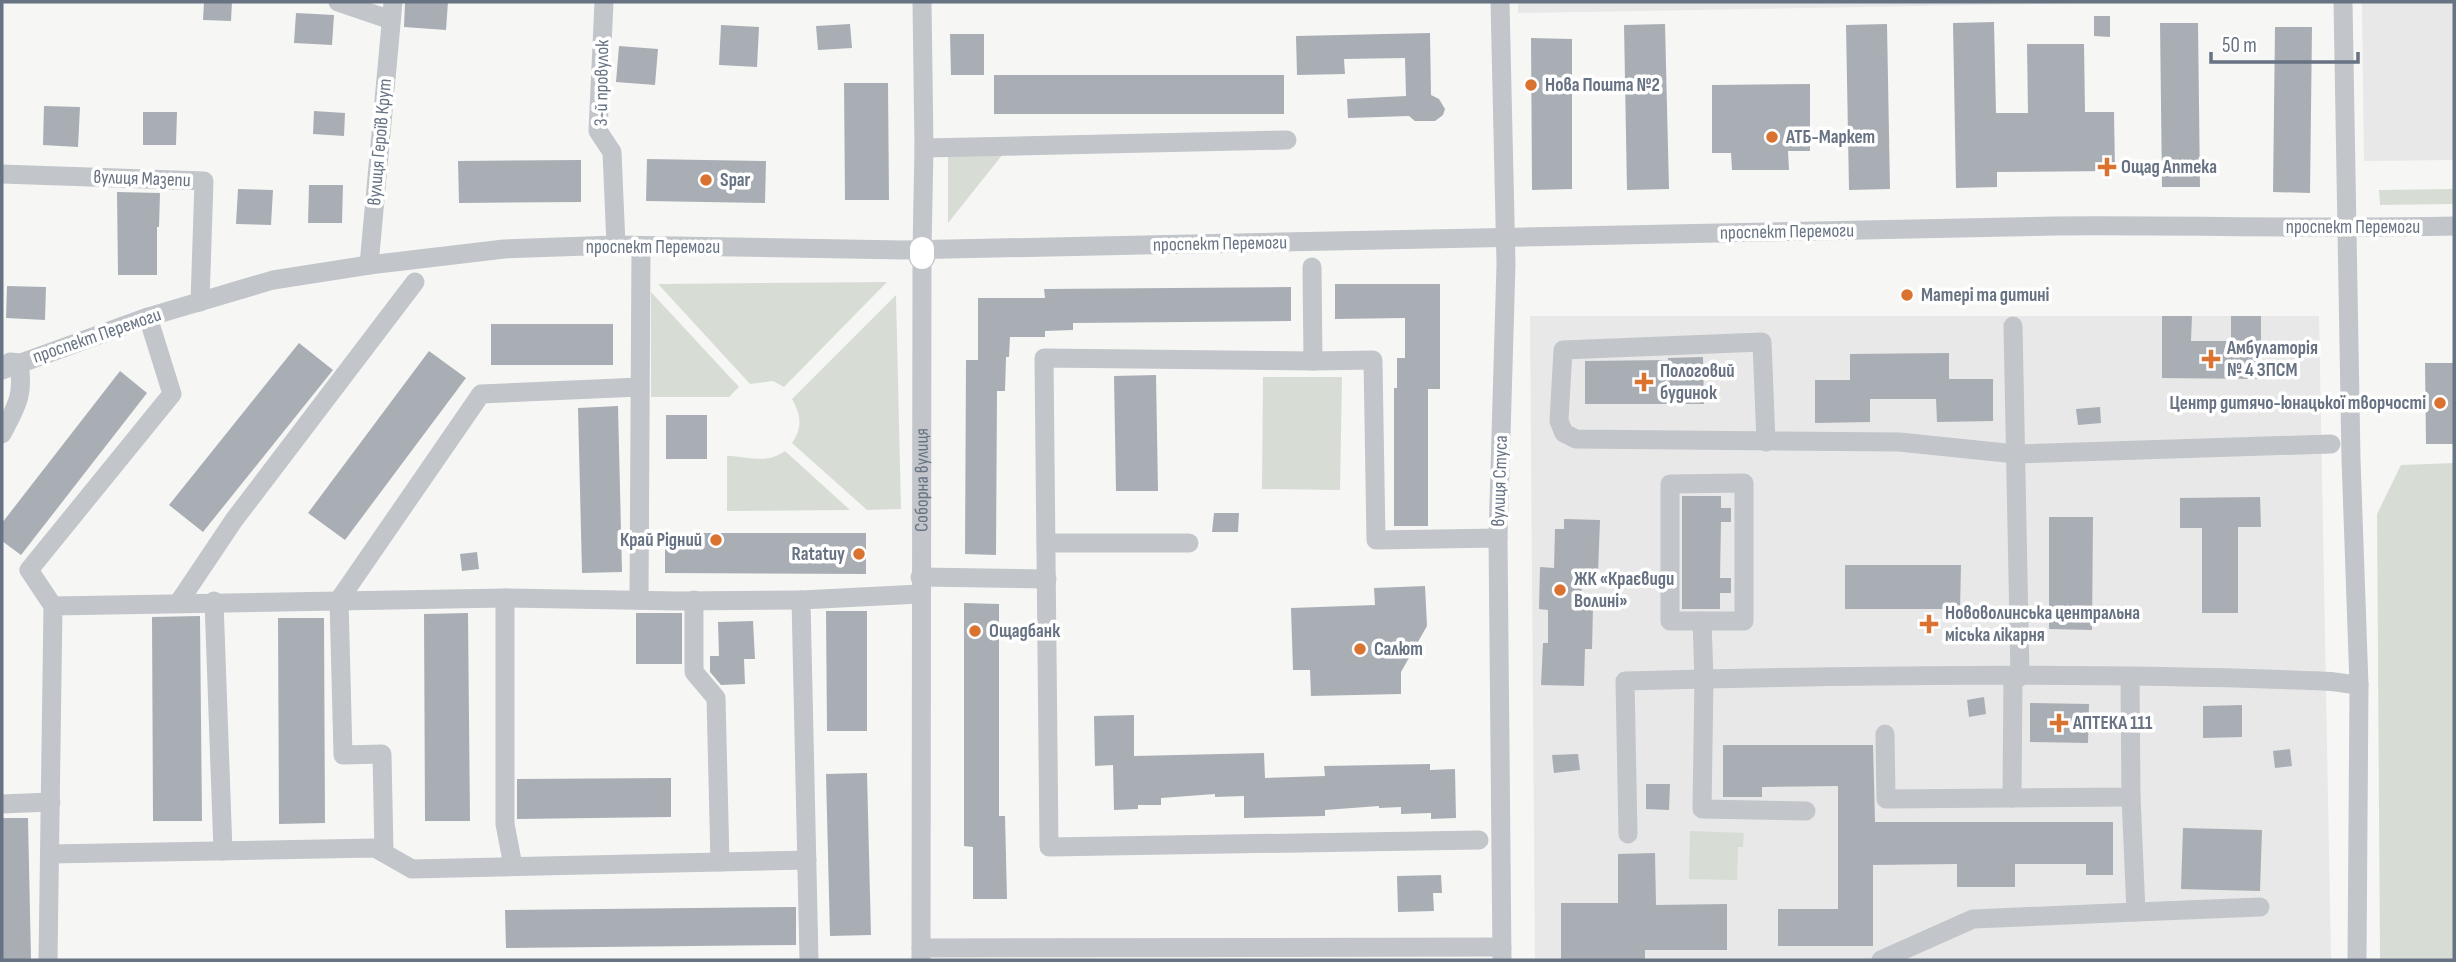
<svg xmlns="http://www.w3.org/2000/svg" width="2456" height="962" viewBox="0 0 2456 962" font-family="'Sofia Sans Condensed',sans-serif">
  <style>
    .built { fill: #e7e8e7 }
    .green { fill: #d7ddd5 }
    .building { fill: #a9aeb5 }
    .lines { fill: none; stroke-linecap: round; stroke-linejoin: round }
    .major-casing { stroke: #b5b8bd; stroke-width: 26 }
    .minor { stroke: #c2c5c9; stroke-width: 19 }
    .major { stroke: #fff; stroke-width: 24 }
    .poi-dot { fill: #da7230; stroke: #fff; stroke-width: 2.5 }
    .labels { text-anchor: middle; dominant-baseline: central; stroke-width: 7; stroke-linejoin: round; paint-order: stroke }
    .street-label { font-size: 19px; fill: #677283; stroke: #fff }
    .poi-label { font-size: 19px; font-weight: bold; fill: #677283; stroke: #fff; text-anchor: start }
  </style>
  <rect width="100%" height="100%" fill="#f6f7f4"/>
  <g class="built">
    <polygon points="1518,2 2144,2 1518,13"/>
    <polygon points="2362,2 2454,2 2454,160 2364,161"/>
    <polygon points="1530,316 2319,316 2331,960 1535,960"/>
  </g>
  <g class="green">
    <polygon points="1007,149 948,223 948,150"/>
    <polygon points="2454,189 2454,204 2380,205 2379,190"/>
    <polygon points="887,282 784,387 773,381 750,384 658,284"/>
    <polygon points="651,292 739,387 729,397 651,397"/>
    <path d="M 896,295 L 901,509 L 867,510 L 792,443 C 803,427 801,415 792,399 Z"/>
    <polygon points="1263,377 1342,377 1340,490 1262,489"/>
    <path d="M 785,451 L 850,510 L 727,511 L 727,456 C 750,456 765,465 785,451 Z"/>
    <polygon points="2454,463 2454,960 2380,960 2377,514 2401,465"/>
    <polygon points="1690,831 1744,833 1743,847 1738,847 1737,880 1689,879"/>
  </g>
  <g class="building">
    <polygon points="204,2 232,2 231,21 203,20"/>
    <polygon points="405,2 448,2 446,30 404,27"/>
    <polygon points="296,13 334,15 332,45 294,43"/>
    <polygon points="2094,16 2110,16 2110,37 2094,36"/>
    <polygon points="1994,22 1996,113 2028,113 2027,44 2084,44 2085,112 2114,112 2115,171 1997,172 1997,187 1956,188 1953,23"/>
    <polygon points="2160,23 2198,23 2200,187 2162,187"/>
    <polygon points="850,24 852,48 818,50 816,26"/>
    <polygon points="1665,24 1669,189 1627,190 1624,25"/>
    <polygon points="1887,24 1890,189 1849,190 1846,25"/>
    <polygon points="721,25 759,27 757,67 719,65"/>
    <polygon points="2275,27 2312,27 2310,193 2273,192"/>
    <polygon points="1430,33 1431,95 1439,99 1445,109 1443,115 1435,121 1415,121 1409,116 1348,118 1347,99 1406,96 1405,58 1344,59 1345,74 1297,75 1296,36"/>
    <polygon points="950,34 984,34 984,75 951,75"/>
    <polygon points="1531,38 1572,39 1572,189 1532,190"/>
    <polygon points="619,46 658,49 655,85 616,82"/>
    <rect x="994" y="75" width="290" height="39"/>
    <polygon points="844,83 888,83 889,200 845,200"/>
    <polygon points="1810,84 1810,151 1788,151 1789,170 1732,170 1731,153 1712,153 1712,85"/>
    <polygon points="44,106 80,107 78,147 43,145"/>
    <polygon points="314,111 345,113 344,136 313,134"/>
    <polygon points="143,112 177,112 176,145 143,145"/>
    <polygon points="647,159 766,161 765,203 646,201"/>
    <polygon points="581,160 581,202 459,203 458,161"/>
    <polygon points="309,185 343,185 342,223 308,223"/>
    <polygon points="238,189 273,190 271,225 236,224"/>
    <polygon points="117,192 160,193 159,227 157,227 157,275 118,275"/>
    <polygon points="1335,284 1440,284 1440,389 1428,389 1428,526 1394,526 1394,388 1397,388 1397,358 1405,358 1405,318 1335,319"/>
    <polygon points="7,286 46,287 45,320 6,318"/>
    <polygon points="1291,287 1291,321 1073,323 1073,330 1045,331 1045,337 1010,337 1009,357 1006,357 1005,391 997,391 996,555 965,554 966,360 978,360 978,298 1045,298 1044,289"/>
    <polygon points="2162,316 2192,316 2191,341 2231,341 2231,316 2261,316 2261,379 2162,378"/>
    <rect x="491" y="324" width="122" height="41"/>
    <polygon points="299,343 333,370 203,532 169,505"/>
    <polygon points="429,351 466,378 345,540 308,513"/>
    <polygon points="1949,353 1949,379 1993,379 1993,421 1937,422 1936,399 1870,399 1870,422 1815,423 1815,380 1850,380 1850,354"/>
    <polygon points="1703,357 1704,404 1585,404 1585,361 1668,360 1668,358"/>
    <polygon points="2425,363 2454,363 2454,444 2426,444"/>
    <polygon points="120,371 147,393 21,555 2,541 2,523"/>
    <polygon points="1156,375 1158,491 1116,491 1114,376"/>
    <polygon points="618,406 622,572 582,573 578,408"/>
    <polygon points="2100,407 2101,423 2078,425 2076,409"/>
    <rect x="666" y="415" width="41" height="44"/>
    <polygon points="1682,496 1721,496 1721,508 1731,508 1731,522 1721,522 1720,578 1731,578 1731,593 1720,593 1720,609 1682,609"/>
    <polygon points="2260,497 2261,527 2238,527 2238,613 2202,613 2202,528 2180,528 2180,498"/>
    <polygon points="1214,513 1239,513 1238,532 1212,532"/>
    <polygon points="2049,517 2093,517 2092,630 2049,629"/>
    <polygon points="1564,519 1600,520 1598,573 1582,573 1581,607 1593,607 1592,649 1585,649 1584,686 1541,685 1543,643 1548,643 1548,610 1539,609 1540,567 1554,568 1555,529 1564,529"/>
    <polygon points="665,533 866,533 866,574 665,573"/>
    <polygon points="477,552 479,569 462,571 460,554"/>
    <polygon points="1845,565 1961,565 1960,609 1845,609"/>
    <polygon points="1425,586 1427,626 1401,672 1401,694 1311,696 1310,670 1293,670 1291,608 1375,605 1374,588"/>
    <polygon points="964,603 999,604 999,816 1005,816 1007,899 973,899 973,847 964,846"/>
    <polygon points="826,611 867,611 867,731 827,731"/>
    <polygon points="468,613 470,821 425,821 424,614"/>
    <rect x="636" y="613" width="46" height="51"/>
    <polygon points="200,616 202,821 153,821 152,617"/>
    <polygon points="278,618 324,618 325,823 279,824"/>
    <polygon points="753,621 755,659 744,659 745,684 721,685 710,672 710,656 719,656 718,622"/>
    <polygon points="1984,697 1986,714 1969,717 1967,700"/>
    <polygon points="2030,703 2089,704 2088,743 2030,742"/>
    <polygon points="2242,705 2242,737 2203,738 2203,706"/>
    <polygon points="1134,715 1134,756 1264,753 1265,778 1325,776 1324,766 1430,764 1430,770 1455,769 1456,818 1431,819 1431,813 1401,814 1401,807 1379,808 1379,806 1325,810 1325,816 1244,818 1244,796 1215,797 1215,794 1161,798 1161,805 1138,805 1138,809 1114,810 1113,765 1095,766 1094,716"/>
    <polygon points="1723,745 1873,745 1875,822 2113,822 2113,875 2086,875 2086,864 2015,864 2015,887 1957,887 1957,864 1873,865 1873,946 1778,946 1778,909 1838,909 1838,786 1762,787 1762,797 1723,797"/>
    <polygon points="2290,749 2292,766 2275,768 2273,751"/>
    <polygon points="1578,754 1580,770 1554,773 1552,755"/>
    <polygon points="867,773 871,935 830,936 826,774"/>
    <polygon points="671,778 671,817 517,819 517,779"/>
    <polygon points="1646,784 1670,784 1669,810 1646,809"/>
    <polygon points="2,818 28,818 31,960 2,960"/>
    <polygon points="2183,828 2262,830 2260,891 2181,889"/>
    <polygon points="1655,853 1656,905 1727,904 1727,950 1645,950 1645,960 1561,960 1561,903 1618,903 1618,854"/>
    <polygon points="1441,875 1442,893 1433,893 1434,911 1398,912 1397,876"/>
    <polygon points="796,907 796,945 506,948 505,910"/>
  </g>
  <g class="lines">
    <g class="major-casing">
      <polyline id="major" points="922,249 922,257"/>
    </g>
    <g class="minor">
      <polyline points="338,2 391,20"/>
      <polyline points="604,2 598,131 612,152 616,245"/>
      <polyline points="1500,2 1506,264 1498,538 1502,960"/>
      <polyline points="2343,2 2351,459 2359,685 2357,960"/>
      <polyline points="924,148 1287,140"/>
      <polyline points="2,174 204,181 200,302"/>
      <polyline points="922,249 924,148 922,2"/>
      <polyline points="369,265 393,2"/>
      <polyline points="1312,267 1313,361 1044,358 1049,847 1479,840"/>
      <polyline points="2013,326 2020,677"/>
      <polyline points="1313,361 1373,360 1376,540 1498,538"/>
      <path d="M 2,370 L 148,317 L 273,280 L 369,265 L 504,249 L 616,245 L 903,250 L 2055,226 C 2188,225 2321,229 2454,226"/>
      <path d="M 2,434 C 17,405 24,396 19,363 L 10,362"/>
      <polyline points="1766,442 1762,342 1563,350 1559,421 1564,433 1576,439 1899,442 2016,454 2331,444"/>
      <polygon points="1744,483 1744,621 1670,621 1670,484"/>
      <polyline points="1046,543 1189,543"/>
      <polyline points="920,577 1047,579"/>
      <polyline points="505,598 505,824 513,866"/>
      <polyline points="639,600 641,246"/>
      <polyline points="694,600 694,672 716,698 720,862"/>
      <polyline points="214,601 223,851"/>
      <polyline points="179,602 234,520 415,282"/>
      <polyline points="53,606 29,570 172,394 148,317"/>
      <polyline points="1702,621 1704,679 1702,809 1806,811"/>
      <polyline points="1885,734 1886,799 2131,797 2130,677"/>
      <polyline points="2012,798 2013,677"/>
      <polyline points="2,804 51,802"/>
      <path d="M 1628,834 L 1625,681 C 1857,675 2090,672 2322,681 C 2334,681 2346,684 2359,685"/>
      <polyline points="384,853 382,754 343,755 339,600 481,394 640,387"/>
      <polyline points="50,854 375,848 412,869 807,860"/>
      <polyline points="2136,912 2260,907"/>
      <polyline points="921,948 1502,947"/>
      <polyline points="48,960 53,606 505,598 678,601 801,600"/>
      <polyline points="809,960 801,600 920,594"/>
      <path id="s1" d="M 921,960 L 922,257"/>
      <polyline points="1881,960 1973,919 2136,912 2131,797"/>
    </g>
    <use href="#major" class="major"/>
  </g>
  <g class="poi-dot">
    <circle cx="1531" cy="85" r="7"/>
    <circle cx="1772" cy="137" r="7"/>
    <path d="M2103.5 156.5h7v7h7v7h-7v7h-7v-7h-7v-7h7z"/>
    <circle cx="706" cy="180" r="7"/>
    <circle cx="1907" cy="295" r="7"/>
    <path d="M2207.5 348.5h7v7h7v7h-7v7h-7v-7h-7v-7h7z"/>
    <path d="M1640.5 371.5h7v7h7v7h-7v7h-7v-7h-7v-7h7z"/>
    <circle cx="2440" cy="403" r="7"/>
    <circle cx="716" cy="540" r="7"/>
    <circle cx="859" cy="554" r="7"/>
    <circle cx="1560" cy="590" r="7"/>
    <path d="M1925.5 613.5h7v7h7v7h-7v7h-7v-7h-7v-7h7z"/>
    <circle cx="975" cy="631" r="7"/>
    <circle cx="1360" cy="649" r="7"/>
    <path d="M2055.5 712.5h7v7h7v7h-7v7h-7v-7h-7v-7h7z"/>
  </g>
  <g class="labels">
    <g class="street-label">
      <text transform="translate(602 83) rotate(-89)">3-й провулок</text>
      <text transform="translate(380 142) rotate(-85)">вулиця Героїв Крут</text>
      <text transform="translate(142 179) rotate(2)">вулиця Мазепи</text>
      <text x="2353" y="227">проспект Перемоги</text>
      <text transform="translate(1787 232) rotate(-1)">проспект Перемоги</text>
      <text transform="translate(1220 244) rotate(-1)">проспект Перемоги</text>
      <text x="653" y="247">проспект Перемоги</text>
      <text transform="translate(97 336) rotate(-19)">проспект Перемоги</text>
      <text stroke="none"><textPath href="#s1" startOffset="480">Соборна вулиця</textPath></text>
      <text transform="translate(1500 481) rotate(-88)">вулиця Стуса</text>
    </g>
    <g class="poi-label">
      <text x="1545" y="85">Нова Пошта №2</text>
      <text x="1786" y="137">АТБ-Маркет</text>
      <text x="2121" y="167">Ощад Аптека</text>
      <text x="720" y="180">Spar</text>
      <text x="1921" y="295">Матері та дитині</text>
      <text x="2227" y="348">Амбулаторія<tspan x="2227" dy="22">№ 4 ЗПСМ</tspan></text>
      <text x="1660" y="371">Пологовий<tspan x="1660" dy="22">будинок</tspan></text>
      <text x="2426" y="403" text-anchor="end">Центр дитячо-юнацької творчості</text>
      <text x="702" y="540" text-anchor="end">Край Рідний</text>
      <text x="845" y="554" text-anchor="end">Ratatuy</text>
      <text x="1574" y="579">ЖК «Краєвиди<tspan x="1574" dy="22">Волині»</tspan></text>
      <text x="1945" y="613">Нововолинська центральна<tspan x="1945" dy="22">міська лікарня</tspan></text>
      <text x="989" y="631">Ощадбанк</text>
      <text x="1374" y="649">Салют</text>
      <text x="2073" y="723">АПТЕКА 111</text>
    </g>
  </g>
  <rect width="2456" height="962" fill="none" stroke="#677283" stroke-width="7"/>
  <path d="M2211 52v10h147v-10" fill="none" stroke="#677283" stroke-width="3.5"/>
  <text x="2222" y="52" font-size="21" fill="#677283" stroke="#ffffff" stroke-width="5" paint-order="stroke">50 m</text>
</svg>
